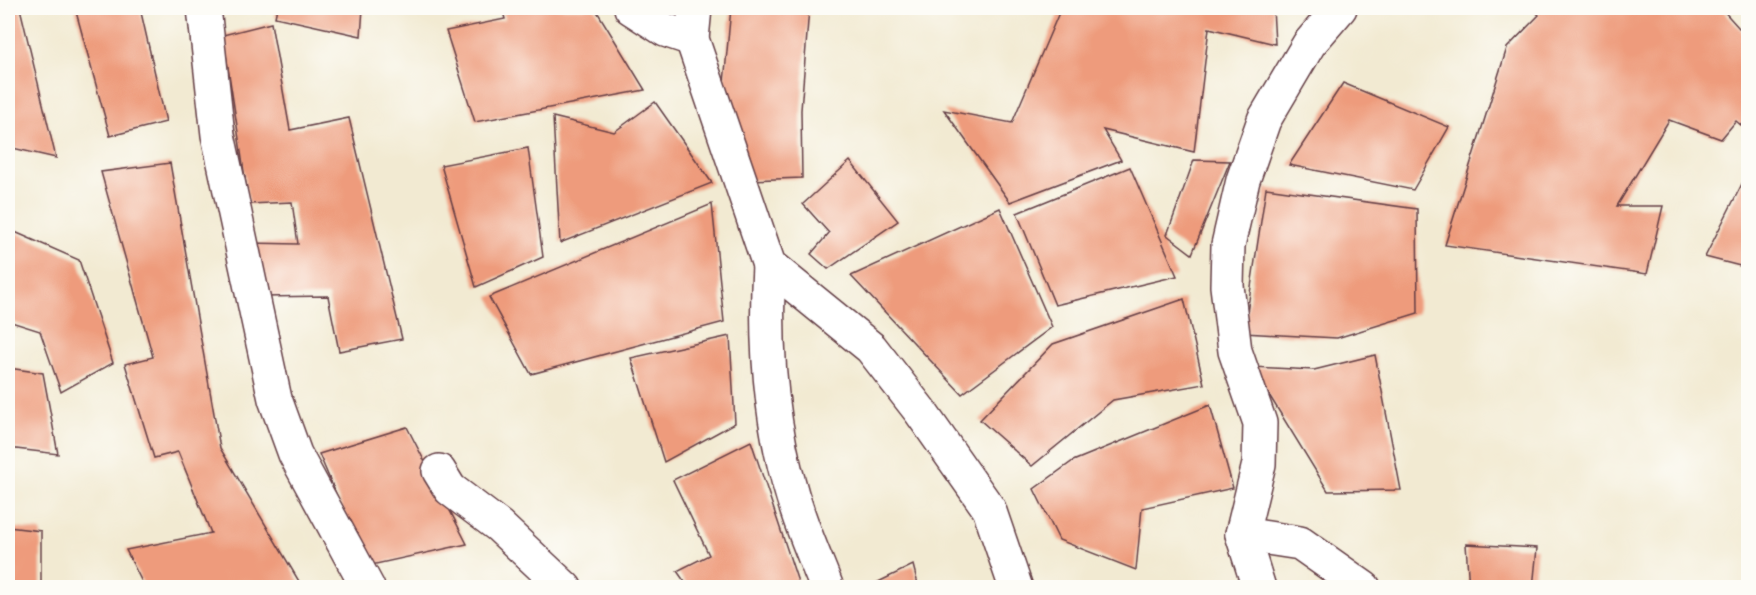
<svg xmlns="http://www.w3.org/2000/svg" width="1756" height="595" viewBox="0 0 1756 595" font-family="'IM FELL DW Pica',serif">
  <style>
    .building { fill: #ee9b7b }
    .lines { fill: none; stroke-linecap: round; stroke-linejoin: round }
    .minor-casing { stroke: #633d44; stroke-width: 36 }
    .minor { stroke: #fff; stroke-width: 33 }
  </style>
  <rect width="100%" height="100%" fill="#fdfcf7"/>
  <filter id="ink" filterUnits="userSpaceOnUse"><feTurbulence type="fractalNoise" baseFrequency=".0167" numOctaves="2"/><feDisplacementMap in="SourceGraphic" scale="12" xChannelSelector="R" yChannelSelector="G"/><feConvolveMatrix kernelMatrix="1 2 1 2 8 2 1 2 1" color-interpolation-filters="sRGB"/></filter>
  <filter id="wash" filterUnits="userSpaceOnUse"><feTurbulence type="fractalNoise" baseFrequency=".008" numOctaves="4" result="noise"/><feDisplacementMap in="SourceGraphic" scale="24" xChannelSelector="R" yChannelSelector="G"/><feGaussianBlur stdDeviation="1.35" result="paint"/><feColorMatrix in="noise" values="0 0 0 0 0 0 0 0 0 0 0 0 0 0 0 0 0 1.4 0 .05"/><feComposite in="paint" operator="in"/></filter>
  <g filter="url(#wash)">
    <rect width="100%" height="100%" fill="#f2ead2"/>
    <g id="blocks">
      <g class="building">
        <polygon points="8,8 20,8 56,158 8,147"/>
        <polygon points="75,8 140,8 166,122 110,136"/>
        <polygon points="277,8 363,8 361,36 275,17"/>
        <polygon points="502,8 595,8 645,90 475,122 446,31 505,19"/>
        <polygon points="731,8 809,8 801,110 802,178 750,180 724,83"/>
        <polygon points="1061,8 1273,8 1275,44 1209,28 1194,152 1103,130 1121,160 1010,202 944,110 1012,123"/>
        <polygon points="1532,8 1721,8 1748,38 1748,131 1736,121 1721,139 1669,120 1617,206 1663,206 1647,274 1445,245 1507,48 1539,15"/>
        <polygon points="271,23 290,130 349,118 402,339 339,351 328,296 261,297 249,243 298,244 292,202 249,204 223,35"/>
        <polygon points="1343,83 1449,127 1413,190 1289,165"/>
        <polygon points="655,102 712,183 560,243 553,117 614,132"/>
        <polygon points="528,148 543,257 476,287 441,165"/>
        <polygon points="1194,160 1230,161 1192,254 1167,235"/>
        <polygon points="850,161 898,221 828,269 811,254 829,233 803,204"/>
        <polygon points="170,163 220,448 303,588 145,588 126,550 211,533 178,452 154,458 125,364 153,357 101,172"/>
        <polygon points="1130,167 1177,276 1055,305 1017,213"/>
        <polygon points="1748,172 1748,268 1705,257"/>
        <polygon points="1266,188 1417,209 1418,313 1337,338 1244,333"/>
        <polygon points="712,204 724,322 531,374 489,297"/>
        <polygon points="1000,208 1052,327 962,394 851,276"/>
        <polygon points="8,229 79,260 113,363 61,392 40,331 8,321"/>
        <polygon points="1184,299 1204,384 1113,400 1032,466 980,420 1053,344"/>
        <polygon points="730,336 735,423 664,462 631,358"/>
        <polygon points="1375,355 1401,490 1328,491 1252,367 1314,370"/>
        <polygon points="8,368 43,373 58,454 8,448"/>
        <polygon points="1210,405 1233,488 1142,508 1136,570 1059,540 1034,489 1073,461"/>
        <polygon points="407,427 467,544 367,566 319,454"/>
        <polygon points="751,441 800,588 689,588 677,571 709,555 673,480"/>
        <polygon points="8,527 41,531 41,588 8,588"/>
        <polygon points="1466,544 1537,548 1533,588 1469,588"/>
        <polygon points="913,565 919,588 866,588"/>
      </g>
    </g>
  </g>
  <g filter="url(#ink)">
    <use href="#blocks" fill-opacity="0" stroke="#633d44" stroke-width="1.5"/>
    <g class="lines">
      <g class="minor-casing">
        <g id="minor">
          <polyline points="204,8 218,135 275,399 295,454 368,588"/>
          <polyline points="631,8 665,30 692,39"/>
          <polyline points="695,8 692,39 769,265 871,348 920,411 989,509 1016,588"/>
          <path d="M 769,265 C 764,351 771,437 800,519 C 808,542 818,565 827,588"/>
          <polyline points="439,471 450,489 499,526 565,588"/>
          <polyline points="1242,534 1300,543 1364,588"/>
          <polyline points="1259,588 1242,534 1259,464 1260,423 1235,351 1227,286 1228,245 1243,180 1264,120 1309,44 1340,8"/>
        </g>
      </g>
      <use href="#minor" class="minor"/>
    </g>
  </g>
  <rect width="1756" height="595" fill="none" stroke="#fdfcf7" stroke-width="30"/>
</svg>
